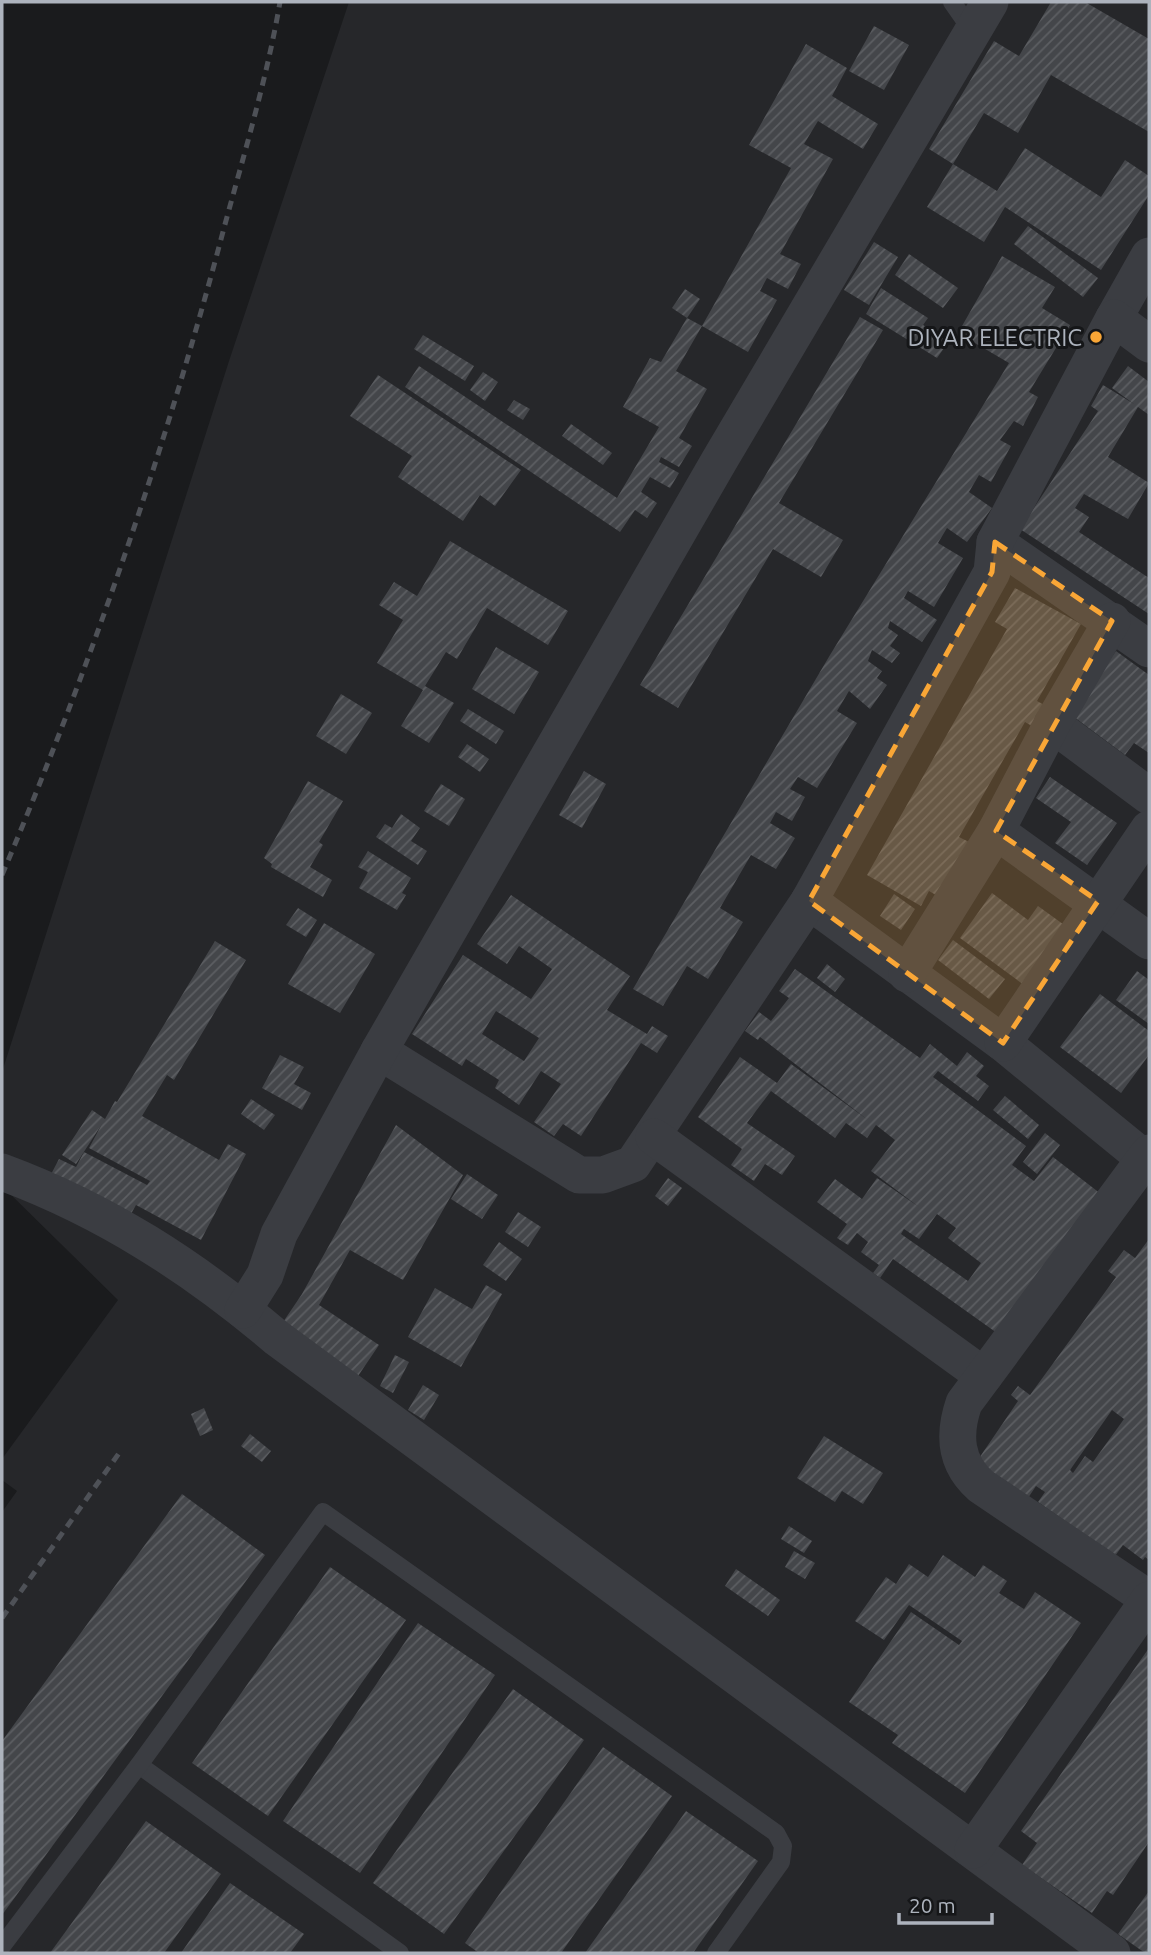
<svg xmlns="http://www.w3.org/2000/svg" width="1151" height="1955" viewBox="0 0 1151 1955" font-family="Ubuntu,sans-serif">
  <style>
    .built { fill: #26272a }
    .building { fill: url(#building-hatch); fill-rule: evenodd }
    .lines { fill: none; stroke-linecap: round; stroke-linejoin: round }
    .lane { stroke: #3b3d42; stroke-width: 18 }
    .street { stroke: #3b3d42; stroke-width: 37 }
    .rail { stroke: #4e5157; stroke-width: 5; stroke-dasharray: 9 7; stroke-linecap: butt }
    .marked { fill: #f9a636; fill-opacity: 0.2; stroke: #f9a636; stroke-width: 5; stroke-dasharray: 14 9; stroke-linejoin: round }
    .poi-dot { fill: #f9a636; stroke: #151618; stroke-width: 2.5 }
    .labels { text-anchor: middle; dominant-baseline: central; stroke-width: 6; stroke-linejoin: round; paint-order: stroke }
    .poi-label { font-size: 24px; fill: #adb3bd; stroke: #151618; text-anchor: end }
  </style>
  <defs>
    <pattern id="building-hatch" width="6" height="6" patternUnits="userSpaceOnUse" patternTransform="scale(1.75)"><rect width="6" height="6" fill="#44464a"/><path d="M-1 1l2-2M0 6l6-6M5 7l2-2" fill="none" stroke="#5c5e62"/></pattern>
  </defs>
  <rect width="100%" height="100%" fill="#1a1b1d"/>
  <polygon class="built" points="349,2 1149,2 1149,1953 2,1953 2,1512 17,1491 2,1480 2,1459 118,1300 2,1186 2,1072 229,361"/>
  <g class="building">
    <polygon points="1051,2 1085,2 1149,39 1149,132 1051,75 1018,133 984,113 953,164 929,149 994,41 1019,56"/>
    <polygon points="874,26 909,45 884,90 849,71"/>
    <polygon points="806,44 847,68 832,96 878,124 863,149 818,121 804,144 833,159 780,254 801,264 788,289 767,278 760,291 777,300 748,352 702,326 791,168 749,145"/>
    <polygon points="1025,148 1101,197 1125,160 1149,176 1149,195 1101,270 1005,207 984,242 927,207 953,164 997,191"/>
    <polygon points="1028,226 1098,278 1083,297 1014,244"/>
    <polygon points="874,242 898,257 869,305 844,290"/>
    <polygon points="909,254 958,288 943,308 895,275"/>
    <polygon points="1002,256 1055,287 1042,308 1070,325 1029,392 1038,397 1023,426 1014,421 1000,440 1011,446 991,482 979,475 969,492 992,508 967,542 947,528 938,543 963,558 934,607 908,591 904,598 937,620 922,642 890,621 888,628 898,635 890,646 900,653 892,663 872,650 868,661 882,671 877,678 887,685 870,709 849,691 837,711 857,723 817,788 798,777 790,789 805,797 792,821 776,812 770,823 795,838 776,869 751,855 720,908 743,922 708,979 687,966 663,1006 633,989 830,655 1009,363 958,333"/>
    <polygon points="881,288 928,318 923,325 949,341 937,358 866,314"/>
    <polygon points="685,289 700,299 687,318 672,308"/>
    <polygon points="860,317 883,330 779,503 843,540 821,577 773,549 678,708 640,685"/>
    <polygon points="687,318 702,326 676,371 707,389 679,438 692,446 679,467 661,457 659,462 679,473 670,488 650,477 641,492 657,503 647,518 635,510 620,532 405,387 419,366 617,498 659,427 623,407 650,358 661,362"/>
    <polygon points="423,335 474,366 465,381 414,349"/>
    <polygon points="1128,366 1149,382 1149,415 1138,407 1108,457 1149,483 1128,519 1084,494 1075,508 1089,517 1079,532 1149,578 1149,614 1020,529 1098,411 1091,406 1103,385 1134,404 1112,388"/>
    <polygon points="483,372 498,382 485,401 470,390"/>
    <polygon points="378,375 521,470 495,506 480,495 463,521 398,477 412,456 350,416"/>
    <polygon points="514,400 530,409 523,420 507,410"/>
    <polygon points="571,424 612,453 603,465 562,436"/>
    <polygon points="450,541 568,611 548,645 487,608 457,659 446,652 425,686 454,703 429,743 401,726 423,690 377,663 403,620 379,605 394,582 417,596"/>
    <polygon points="1015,588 1081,624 1037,701 1048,707 1037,729 1025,722 959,837 971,843 941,898 929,891 921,906 867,875 1007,629 995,622"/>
    <polygon points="496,647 539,672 514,714 472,689"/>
    <polygon points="1116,651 1149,675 1149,753 1134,743 1125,755 1074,717 1078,702"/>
    <polygon points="341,694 372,713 346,754 316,736"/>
    <polygon points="468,709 504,731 496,744 460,721"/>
    <polygon points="467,744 489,759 480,772 458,757"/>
    <polygon points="584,771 606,784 582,828 559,815"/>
    <polygon points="1050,777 1117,823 1087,865 1055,843 1071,822 1036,798"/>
    <polygon points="308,781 343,801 319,842 323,845 310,867 332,880 323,897 271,867 272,864 264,858"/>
    <polygon points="441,784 465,799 449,826 424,811"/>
    <polygon points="401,814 420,828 411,841 427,851 418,865 376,837 385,824 392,828"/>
    <polygon points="368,851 411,878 402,893 406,895 397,910 359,888 368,872 358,867"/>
    <polygon points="992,893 1028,920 1038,906 1067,927 1024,985 960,938"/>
    <polygon points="894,894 915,909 901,930 880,916"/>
    <path d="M 511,895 L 630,976 L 607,1010 L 647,1034 L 652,1026 L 668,1036 L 657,1053 L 641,1043 L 581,1136 L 563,1124 L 554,1136 L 534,1122 L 561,1084 L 541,1071 L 519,1105 L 495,1088 L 499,1080 L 466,1059 L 462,1066 L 412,1034 L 463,955 L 531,999 L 552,969 L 519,946 L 507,964 L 477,944 ZM 496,1011 L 539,1038 L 524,1061 L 482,1034 Z"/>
    <polygon points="298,908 317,920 306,937 286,925"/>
    <polygon points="324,923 375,954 340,1013 288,984"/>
    <polygon points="953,940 1005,979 989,999 938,960"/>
    <polygon points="215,941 246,960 174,1080 167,1075 142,1116 219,1160 228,1144 246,1154 201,1240 136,1205 127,1221 48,1180 59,1159 76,1167 84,1152 147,1185 150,1181 89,1148 102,1124 76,1164 62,1155 92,1110 105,1119 115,1101 117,1102"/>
    <polygon points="827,964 845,979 835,992 817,978"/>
    <path d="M 795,969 L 920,1058 L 930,1044 L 957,1066 L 967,1052 L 984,1066 L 976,1076 L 989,1086 L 978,1101 L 938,1071 L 933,1077 L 1026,1146 L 1012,1165 L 1034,1181 L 1053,1157 L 1101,1194 L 997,1333 L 893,1259 L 880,1278 L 873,1273 L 879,1265 L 861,1252 L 868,1242 L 857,1233 L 848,1245 L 837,1238 L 847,1224 L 817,1202 L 835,1179 L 862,1199 L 877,1178 L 919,1207 L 871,1171 L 895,1140 L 876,1125 L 867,1138 L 846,1123 L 835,1138 L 771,1091 L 747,1123 L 795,1156 L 782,1175 L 765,1164 L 754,1181 L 731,1165 L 742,1149 L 698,1117 L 740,1057 L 777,1083 L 791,1064 L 868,1120 L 760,1037 L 758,1040 L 745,1031 L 759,1012 L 771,1021 L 789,998 L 779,991 ZM 937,1214 L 956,1228 L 948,1238 L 981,1263 L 968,1281 L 901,1234 L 904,1229 L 919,1239 Z"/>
    <polygon points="1137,971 1149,980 1149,1024 1116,1000"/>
    <polygon points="1100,994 1149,1031 1149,1055 1121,1093 1060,1047"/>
    <polygon points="280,1055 304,1067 294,1084 311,1093 302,1110 262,1088"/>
    <polygon points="1005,1096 1039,1125 1028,1139 993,1110"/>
    <polygon points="251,1099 275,1115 264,1130 241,1114"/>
    <polygon points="396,1125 463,1175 403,1280 350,1250 319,1305 379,1345 354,1382 277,1331 302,1294"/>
    <polygon points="1045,1133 1060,1145 1037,1174 1023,1162"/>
    <polygon points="467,1174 498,1195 482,1219 451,1199"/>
    <polygon points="668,1178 682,1188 668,1206 655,1196"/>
    <polygon points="518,1212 541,1227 528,1247 505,1232"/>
    <path d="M 1149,1239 L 1149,1560 L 1145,1557 L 1143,1560 L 1123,1545 L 1115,1556 L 1038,1502 L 1045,1492 L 1036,1486 L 1024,1504 L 973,1467 L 1018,1401 L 1011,1395 L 1018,1386 L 1030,1395 L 1116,1277 L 1108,1271 L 1124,1250 L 1135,1258 ZM 1112,1410 L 1124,1419 L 1093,1462 L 1085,1456 L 1073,1473 L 1070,1470 Z"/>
    <polygon points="499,1242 522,1259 506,1281 483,1265"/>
    <polygon points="486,1285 502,1294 461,1367 408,1337 435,1288 472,1309"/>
    <polygon points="395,1355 409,1362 393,1393 380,1386"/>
    <polygon points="423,1385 439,1395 424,1420 408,1410"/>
    <polygon points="204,1408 213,1430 200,1436 191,1414"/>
    <polygon points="250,1434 271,1451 262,1462 241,1446"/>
    <polygon points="824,1436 883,1473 863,1504 842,1491 835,1502 797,1478"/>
    <polygon points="182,1494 265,1555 2,1915 2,1741"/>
    <polygon points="789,1526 812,1541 804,1553 781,1539"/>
    <polygon points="794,1551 815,1563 805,1579 785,1567"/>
    <polygon points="943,1555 975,1577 983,1565 1007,1581 999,1593 1024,1609 1035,1592 1081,1623 965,1793 892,1743 898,1735 849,1702 911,1612 959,1645 962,1641 909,1605 884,1640 855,1621 886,1577 896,1584 909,1564 928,1577"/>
    <polygon points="330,1567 406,1620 268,1816 192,1763"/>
    <polygon points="736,1569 780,1600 768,1616 725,1586"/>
    <polygon points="418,1623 495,1675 360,1873 283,1821"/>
    <polygon points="1149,1648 1149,1842 1113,1895 1107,1891 1092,1913 1022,1865 1037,1843 1021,1831"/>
    <polygon points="513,1689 584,1740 444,1934 373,1883"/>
    <polygon points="603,1747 672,1796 561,1953 479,1953 465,1943"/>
    <polygon points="686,1811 758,1861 693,1953 585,1953"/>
    <polygon points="146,1821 221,1874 164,1953 50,1953"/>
    <polygon points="230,1883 304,1934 290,1953 181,1953"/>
    <polygon points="1149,1891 1149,1953 1145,1953 1118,1934"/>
  </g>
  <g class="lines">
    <g class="lane">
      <polyline points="952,2 973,32"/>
      <polyline points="139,1765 400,1953"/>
      <polyline points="2,1946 139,1765 323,1512 776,1833 783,1846 781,1862 716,1953"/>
    </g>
    <g class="street">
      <polyline points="1114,318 1149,256"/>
      <polyline points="995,542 1149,649"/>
      <polyline points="1052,724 1149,796"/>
      <polyline points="996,831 1149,941"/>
      <polyline points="809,901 1003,1043 1145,1159"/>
      <polyline points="907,974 996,831 1052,724 1112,621"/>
      <polyline points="1003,1043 1149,829"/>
      <polyline points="379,1051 579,1175 603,1175 633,1164 809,901 992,572 995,542 1114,318 1149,344"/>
      <polyline points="654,1137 984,1376"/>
      <path d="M 1149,1153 L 964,1403 C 953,1435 955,1463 981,1486 L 1149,1599"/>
      <path d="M 2,1172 C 105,1210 193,1267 277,1338 L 1112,1953"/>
      <polyline points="243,1310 265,1275 279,1234 379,1051 719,461 990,2"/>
      <polyline points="973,1850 1149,1600"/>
    </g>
    <g class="rail">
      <path d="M 2,875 C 91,665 166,448 224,228 C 244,154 267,78 280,2"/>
      <polyline points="2,1618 122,1449"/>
    </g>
  </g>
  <path class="marked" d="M 995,542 L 1112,621 L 996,831 L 1098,901 L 1003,1043 L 809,901 L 992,572 Z"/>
  <circle class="poi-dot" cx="1096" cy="337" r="7"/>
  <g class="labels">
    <g class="poi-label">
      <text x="1082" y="337">DIYAR ELECTRIC</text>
    </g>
  </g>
  <rect width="1151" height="1955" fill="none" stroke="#adb3bd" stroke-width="7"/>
  <path d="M899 1913v10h93v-10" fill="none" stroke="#adb3bd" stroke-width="3.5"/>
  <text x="909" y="1913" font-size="21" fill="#adb3bd" stroke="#151618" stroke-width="5" paint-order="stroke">20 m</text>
</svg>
